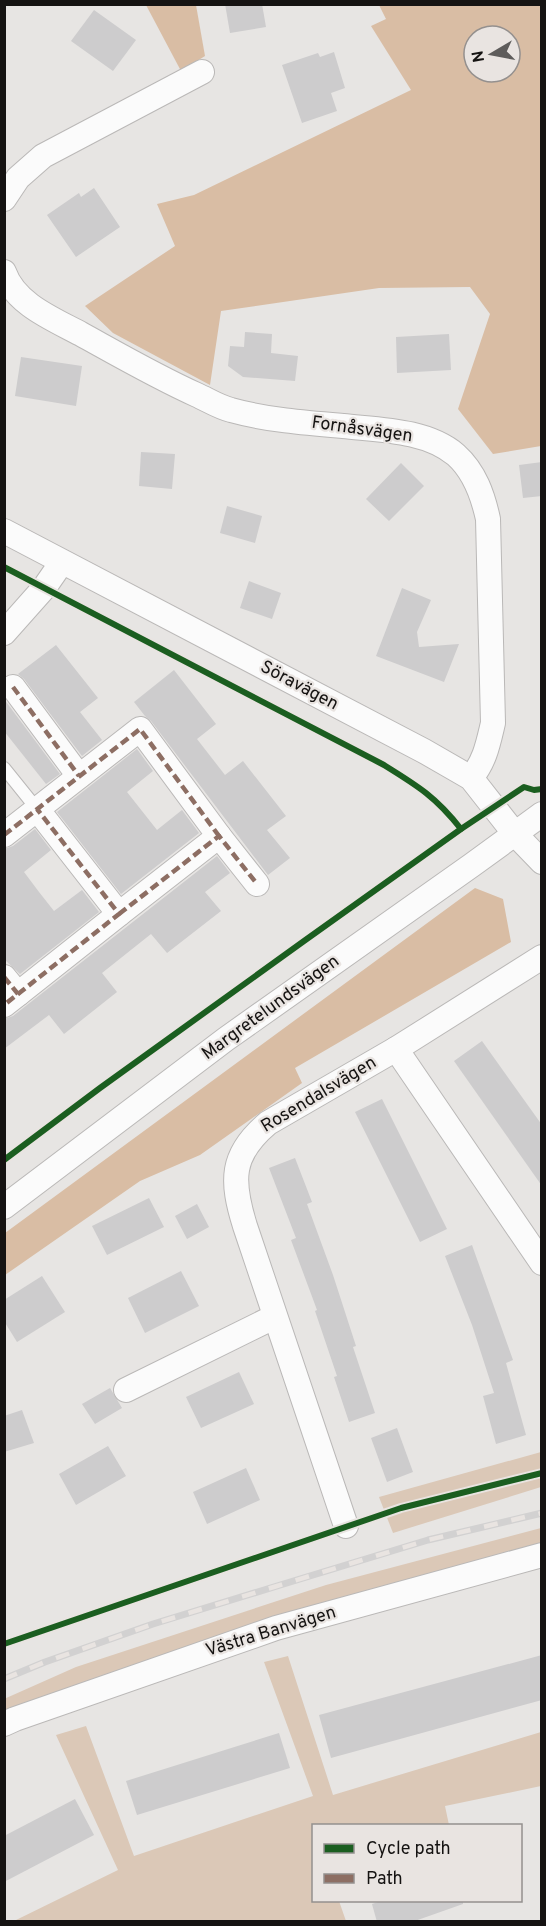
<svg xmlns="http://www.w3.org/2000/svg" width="546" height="1926" viewBox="0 0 546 1926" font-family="Overpass,sans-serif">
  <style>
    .green { fill: #dbc8b7 }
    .forest { fill: #d9bda4; fill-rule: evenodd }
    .building { fill: #cdcccd }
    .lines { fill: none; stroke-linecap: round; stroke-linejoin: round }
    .lane-casing { stroke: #bab8b7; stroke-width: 14 }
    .street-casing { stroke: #bab8b7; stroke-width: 26 }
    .lane { stroke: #fbfbfb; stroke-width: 12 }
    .street { stroke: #fbfbfb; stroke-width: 24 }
    .rail-casing { stroke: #d2d1d1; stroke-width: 7 }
    .rail { stroke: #e9e4e1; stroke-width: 4.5; stroke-dasharray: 14; stroke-linecap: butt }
    .quiet { stroke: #8d6e63; stroke-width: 4.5; stroke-dasharray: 9 4.5; stroke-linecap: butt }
    .cycleway-casing { stroke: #e9e4e1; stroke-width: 10 }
    .cycleway { stroke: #1b5e20; stroke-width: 6 }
    .labels { text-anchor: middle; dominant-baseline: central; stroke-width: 4.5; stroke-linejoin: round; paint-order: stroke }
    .street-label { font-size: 18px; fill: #151312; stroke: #e9e4e1 }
  </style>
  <rect width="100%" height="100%" fill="#e7e5e3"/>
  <g class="green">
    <polygon points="541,1452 541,1487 393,1533 379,1497"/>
    <polygon points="541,1528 541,1544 5,1718 4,1699 76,1667 326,1585"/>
    <polygon points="288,1656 333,1795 541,1732 541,1786 445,1806 449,1825 314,1826 314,1900 339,1901 346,1921 14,1921 118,1870 56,1735 86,1726 134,1856 313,1796 264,1662"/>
  </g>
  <g class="forest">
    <polygon points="146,5 196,5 205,56 181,71"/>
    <path d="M 379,5 L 541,5 L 541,446 L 493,454 L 458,409 L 490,314 L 470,287 L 379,288 L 221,311 L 210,385 L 113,333 L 85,306 L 175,246 L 157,204 L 194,195 L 411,90 L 371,26 L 386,19 ZM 474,36 L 510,36 L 510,72 L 474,72 Z"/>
    <polygon points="475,888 503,899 511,942 295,1068 302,1083 200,1155 140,1181 5,1275 5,1233"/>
  </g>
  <g class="building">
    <polygon points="225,4 262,4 266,27 230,33"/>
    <polygon points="94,10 136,40 113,71 71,41"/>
    <polygon points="334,52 345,88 331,93 337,111 302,123 282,65 318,53 320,57"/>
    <polygon points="94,188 120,227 76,257 47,215 79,193 81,197"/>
    <polygon points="245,332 272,334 271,353 298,356 295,381 243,377 228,366 230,346 244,347"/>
    <polygon points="449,334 451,370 397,373 396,337"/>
    <polygon points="21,357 82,366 76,406 15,396"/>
    <polygon points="141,452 175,454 172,489 139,486"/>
    <polygon points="542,462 542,496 523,498 519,465"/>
    <polygon points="401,463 424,486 389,521 366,499"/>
    <polygon points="227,506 262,516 255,543 220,533"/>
    <polygon points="249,581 281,593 272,619 240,608"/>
    <polygon points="402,588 431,600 417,632 419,647 459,644 444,682 376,656"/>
    <polygon points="56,645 98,698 80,712 102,740 82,756 24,679 18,674"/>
    <polygon points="174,670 216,724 197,739 225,775 243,761 286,816 267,830 290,858 268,875 151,721 145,716 134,702"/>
    <polygon points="4,699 60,774 46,784 4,731"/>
    <polygon points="137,749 153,771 127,792 157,830 182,810 199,833 121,894 57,812"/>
    <polygon points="35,829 51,850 24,872 39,892 54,911 82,890 99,912 20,974 4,959 4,849 13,846"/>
    <polygon points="217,856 230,873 205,892 221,911 167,953 151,934 102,973 117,992 64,1034 49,1015 4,1049 4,1019 13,1016"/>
    <polygon points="482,1041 542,1125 542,1186 454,1061"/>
    <polygon points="382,1099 447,1229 420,1242 355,1112"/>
    <polygon points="295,1158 312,1202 307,1204 333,1275 356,1346 353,1347 375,1413 349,1422 334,1377 337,1376 315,1311 317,1310 291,1240 296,1238 269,1168"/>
    <polygon points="149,1198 164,1227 107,1255 92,1226"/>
    <polygon points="197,1204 209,1227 187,1239 175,1216"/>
    <polygon points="472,1245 513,1360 506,1363 526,1435 496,1444 483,1396 494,1393 472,1325 445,1256"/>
    <polygon points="181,1271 199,1306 145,1333 128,1298"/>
    <polygon points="42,1276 65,1312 17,1342 4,1321 4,1300"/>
    <polygon points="239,1372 254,1404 201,1428 186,1397"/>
    <polygon points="110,1388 122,1408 95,1424 82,1404"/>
    <polygon points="22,1410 34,1443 4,1452 4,1416"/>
    <polygon points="397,1428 413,1472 387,1482 371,1438"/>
    <polygon points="108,1446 126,1476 76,1505 59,1474"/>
    <polygon points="246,1468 260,1500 207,1524 193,1492"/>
    <polygon points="542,1655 542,1700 331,1758 319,1715"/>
    <polygon points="279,1733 290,1768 137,1815 126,1781"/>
    <polygon points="75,1799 94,1835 4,1882 4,1836"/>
    <polygon points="384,1900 463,1900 463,1904 412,1922 377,1922 372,1904"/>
  </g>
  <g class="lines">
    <g class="lane-casing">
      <polyline id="lane" points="4,768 37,809"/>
    </g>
    <g class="street-casing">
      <g id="street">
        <polyline points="4,199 18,178 43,156 202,72"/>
        <path d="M 4,272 C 15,304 53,319 81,334 C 119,355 157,377 197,395 C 208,400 219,407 231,410 C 267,420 306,423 343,426 C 380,430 427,430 456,455 C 475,472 483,496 488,519 L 493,723 C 488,744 485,761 471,778"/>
        <polyline points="4,531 424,751 471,778 515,834 542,862"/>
        <polyline points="4,633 44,588 62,562"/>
        <polyline points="13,687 79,776"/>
        <polyline points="4,835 140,729 219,836"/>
        <polyline points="119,914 219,836 257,884"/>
        <polyline points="4,977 18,994 4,1005"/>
        <polyline points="18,994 119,914 37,809"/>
        <polyline points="396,1049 542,1263"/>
        <polyline points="4,1207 226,1039 472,865 542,814"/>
        <polyline points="126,1390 274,1317"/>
        <path d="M 346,1526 L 245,1226 C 231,1181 230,1155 268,1123 L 396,1049 L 542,957"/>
        <polyline points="4,1724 15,1719 276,1628 542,1555"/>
      </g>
    </g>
    <use href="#lane" class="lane"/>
    <use href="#street" class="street"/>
    <g class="rail-casing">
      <polyline id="rail" points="4,1679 45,1662 153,1624 277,1586 428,1540 542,1513"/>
    </g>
    <use href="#rail" class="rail"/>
    <g class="quiet">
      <polyline points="13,687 79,776"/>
      <polyline points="4,835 140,729 219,836"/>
      <polyline points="119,914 219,836 257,884"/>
      <polyline points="4,977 18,994 4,1005"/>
      <polyline points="18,994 119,914 37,809"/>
    </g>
    <g class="cycleway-casing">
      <g id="cycleway">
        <path d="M 4,567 L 384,765 C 418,786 436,797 461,829"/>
        <polyline points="4,1160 100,1088 304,941 461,829 524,787 534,790 542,789"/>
        <polyline points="4,1644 401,1508 542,1473"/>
      </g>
    </g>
    <use href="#cycleway" class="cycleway"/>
  </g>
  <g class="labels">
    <g class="street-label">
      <text transform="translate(362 430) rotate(8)">Fornåsvägen</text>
      <text transform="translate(299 686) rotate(28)">Söravägen</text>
      <text transform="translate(271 1008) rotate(-36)">Margretelundsvägen</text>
      <text transform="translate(319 1095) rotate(-31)">Rosendalsvägen</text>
      <text transform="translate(271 1632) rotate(-17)">Västra Banvägen</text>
    </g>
  </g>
  <rect width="546" height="1926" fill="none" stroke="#151312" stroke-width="12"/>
  <rect x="312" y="1824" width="210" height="78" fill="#e9e4e1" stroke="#94908e" stroke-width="1.5"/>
  <rect x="324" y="1844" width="30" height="9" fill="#1b5e20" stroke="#94908e" stroke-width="1.5"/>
  <text x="366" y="1854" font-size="18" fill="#151312">Cycle path</text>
  <rect x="324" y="1874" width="30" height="9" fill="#8d6e63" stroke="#94908e" stroke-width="1.5"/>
  <text x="366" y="1884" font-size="18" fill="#151312">Path</text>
  <g transform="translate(492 54) rotate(260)"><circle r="28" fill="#e9e4e1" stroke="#94908e" stroke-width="1.5"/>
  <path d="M0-4.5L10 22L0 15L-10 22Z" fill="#5e5c5b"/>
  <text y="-9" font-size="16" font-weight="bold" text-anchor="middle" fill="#151312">N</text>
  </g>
</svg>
